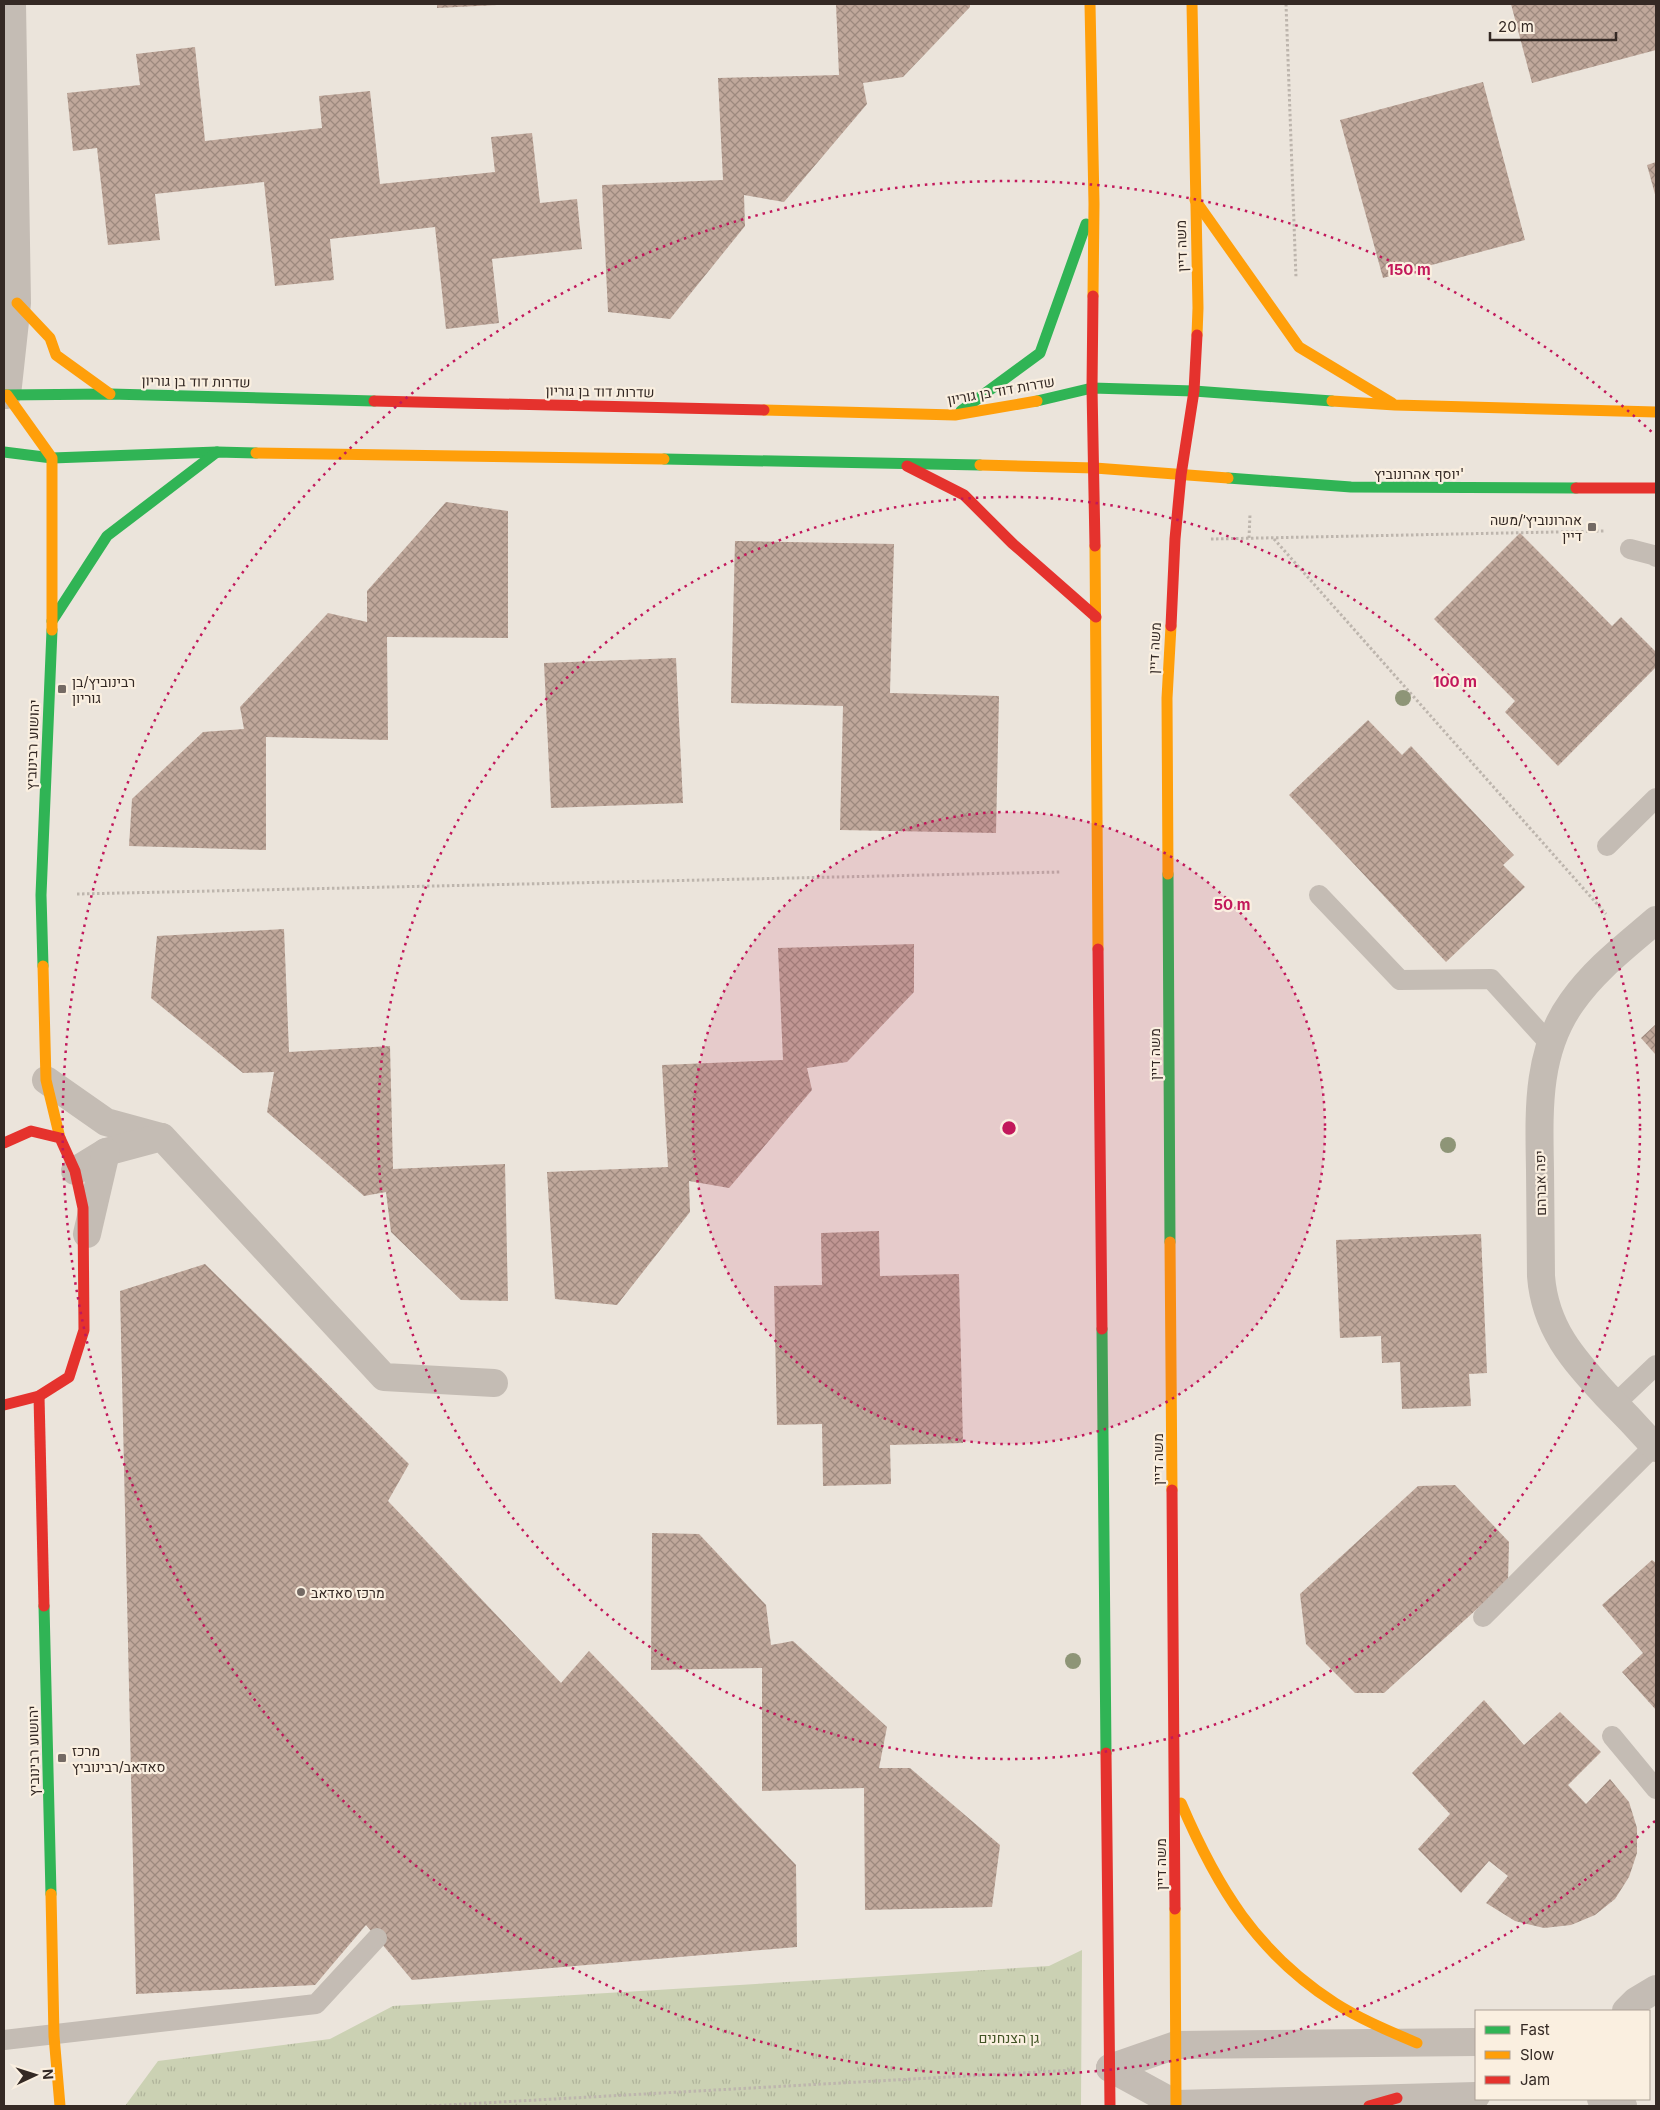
<svg xmlns="http://www.w3.org/2000/svg" width="1660" height="2110" viewBox="0 0 1660 2110" font-family="Inter,Heebo,sans-serif">
  <style>
    .grass { fill: url(#grass-tufts) }
    .building { fill: url(#building-cross-hatch) }
    .lines { fill: none; stroke-linecap: round; stroke-linejoin: round }
    .path { stroke: #bdb5ad; stroke-width: 3; stroke-dasharray: 2.5 2.5; stroke-linecap: butt }
    .lane { stroke: #c4bcb4; stroke-width: 20 }
    .street { stroke: #c4bcb4; stroke-width: 28 }
    .fast { stroke: #30b455; stroke-width: 11 }
    .slow { stroke: #ff9f0a; stroke-width: 11 }
    .jam { stroke: #e5322d; stroke-width: 11 }
    .tree { fill: #8e9577 }
    .ring { fill: none; stroke: #c2185b; stroke-width: 2.5; stroke-dasharray: 2.5 5 }
    .poi-dot { fill: #746a64; stroke: #faefe0; stroke-width: 2 }
    .labels { text-anchor: middle; dominant-baseline: central; stroke-width: 4.5; stroke-linejoin: round; paint-order: stroke }
    .street-label { font-size: 14px; fill: #342924; stroke: #faefe0 }
    .poi-label { font-size: 14px; fill: #342924; stroke: #faefe0; text-anchor: start }
    .park-label { font-size: 14px; fill: #415425; stroke: #faefe0 }
    .centre { fill: #c2185b; stroke: #faefe0; stroke-width: 2.5 }
    .ring-label { font-size: 15px; text-anchor: middle; font-weight: bold; fill: #c2185b; stroke: #faefe0; stroke-width: 4.5; stroke-linejoin: round; paint-order: stroke }
  </style>
  <defs>
    <pattern id="grass-tufts" width="24" height="20" patternUnits="userSpaceOnUse" patternTransform="scale(1.25)"><rect width="24" height="20" fill="#cbd1b3"/><path d="M3 7l-1-3M5 7V3M7 7l1-3M15 17l-1-3M17 17v-4M19 17l1-3" fill="none" stroke="#afb39a"/></pattern>
    <pattern id="building-cross-hatch" width="8" height="8" patternUnits="userSpaceOnUse" patternTransform="scale(1.25)"><rect width="8" height="8" fill="#c0a89b"/><path d="M0 0l8 8M0 8l8-8" fill="none" stroke="#9d897e"/></pattern>
  </defs>
  <rect width="100%" height="100%" fill="#ebe4db"/>
  <polygon class="grass" points="1082,1950 1081,2106 125,2106 158,2061 330,2039 393,2006 1049,1966"/>
  <g class="building">
    <polygon points="437,4 497,4 497,5 437,8"/>
    <polygon points="836,4 970,4 970,7 903,77 863,83 867,104 784,202 744,195 745,226 670,319 608,312 602,185 723,180 718,78 839,75"/>
    <polygon points="1511,4 1656,4 1656,50 1532,83"/>
    <polygon points="195,47 205,141 322,128 319,96 370,91 380,184 495,172 491,137 532,133 540,203 577,199 582,249 492,259 499,323 446,329 435,227 330,239 334,280 275,286 264,182 155,194 160,240 108,245 97,148 73,151 67,93 140,85 136,54"/>
    <polygon points="1483,82 1525,240 1383,278 1340,120"/>
    <polygon points="1656,162 1656,198 1647,165"/>
    <polygon points="446,502 508,511 508,638 387,637 388,740 266,737 266,850 129,846 132,799 203,732 244,729 240,707 328,613 367,622 367,591"/>
    <polygon points="1520,533 1612,626 1621,617 1656,652 1656,667 1558,766 1505,712 1515,701 1434,619"/>
    <polygon points="735,541 894,544 890,693 999,696 996,833 840,830 843,706 731,703"/>
    <polygon points="676,658 683,803 551,808 544,663"/>
    <polygon points="1368,720 1402,755 1411,746 1514,855 1503,865 1525,887 1446,962 1289,795"/>
    <polygon points="284,929 289,1052 390,1046 393,1169 505,1164 508,1301 461,1300 391,1232 386,1192 364,1196 267,1112 274,1072 243,1073 151,998 157,936"/>
    <polygon points="914,944 914,992 847,1062 807,1068 812,1090 729,1188 689,1181 690,1212 617,1305 555,1299 547,1172 668,1167 662,1065 783,1060 778,948"/>
    <polygon points="1656,1024 1656,1055 1641,1038"/>
    <polygon points="879,1231 880,1276 959,1274 963,1443 890,1445 891,1484 823,1486 822,1424 777,1425 774,1286 822,1285 821,1233"/>
    <polygon points="1481,1234 1487,1373 1469,1374 1471,1406 1402,1409 1400,1362 1382,1363 1381,1336 1340,1338 1336,1240"/>
    <polygon points="205,1264 409,1464 388,1501 561,1683 589,1651 796,1865 797,1947 412,1980 366,1925 315,1985 136,1994 120,1291"/>
    <polygon points="1455,1485 1509,1542 1508,1581 1384,1693 1355,1693 1306,1644 1300,1594 1418,1486"/>
    <polygon points="652,1533 699,1534 766,1605 771,1645 793,1641 887,1727 879,1768 910,1768 1000,1845 992,1907 865,1910 864,1788 762,1791 762,1668 651,1670"/>
    <polygon points="1652,1560 1656,1563 1656,1710 1622,1672 1643,1653 1602,1605"/>
    <polygon points="1484,1700 1524,1745 1560,1712 1601,1752 1568,1785 1586,1804 1610,1779 1629,1802 1637,1828 1637,1853 1629,1877 1615,1899 1595,1915 1571,1925 1544,1928 1515,1921 1486,1903 1508,1876 1489,1861 1461,1893 1418,1849 1450,1814 1412,1773"/>
  </g>
  <g class="lines">
    <g class="path">
      <polyline points="1286,4 1296,278"/>
      <polyline points="1249,538 1250,514"/>
      <polyline points="1211,539 1604,531"/>
      <polyline points="1274,539 1606,914"/>
      <polyline points="77,894 1060,872"/>
      <polyline points="429,2106 1074,2070"/>
    </g>
    <g class="lane">
      <polyline points="1630,549 1653,555 1656,557"/>
      <polyline points="1607,846 1656,798"/>
      <polyline points="1319,895 1400,980 1491,979 1550,1044"/>
      <polyline points="1615,1404 1656,1365"/>
      <polyline points="1483,1617 1654,1446"/>
      <polyline points="1612,1736 1656,1789"/>
      <polyline points="4,2040 316,2004 377,1938"/>
    </g>
    <g class="street">
      <polyline points="7,395 17,303 12,4"/>
      <path d="M 1656,920 C 1626,946 1595,969 1572,1002 C 1536,1052 1539,1111 1540,1170 C 1540,1205 1541,1241 1541,1276 C 1545,1328 1573,1359 1606,1395 C 1623,1412 1640,1430 1656,1448"/>
      <polyline points="46,1080 106,1122 161,1137"/>
      <polyline points="75,1171 106,1152 162,1137 384,1377 494,1383"/>
      <polyline points="87,1234 106,1152"/>
      <polyline points="1626,2011 1636,2001 1656,1989"/>
      <polyline points="1110,2068 1176,2104 1476,2096"/>
      <polyline points="1110,2068 1176,2045 1476,2042"/>
      <polyline points="1601,2099 1623,2106"/>
    </g>
    <g class="fast">
      <polyline points="4,395 110,394 374,401"/>
      <polyline points="1037,401 1092,388 1194,391 1332,401"/>
      <polyline points="961,411 1040,353 1086,224"/>
      <polyline points="4,452 52,458 217,452 256,453"/>
      <polyline points="664,459 980,465"/>
      <polyline points="1228,478 1351,487 1576,488"/>
      <polyline points="52,621 107,536 217,452"/>
      <polyline points="1168,874 1170,1242"/>
      <polyline points="43,966 41,895 52,630"/>
      <polyline points="1102,1329 1106,1753"/>
      <polyline points="44,1606 51,1894"/>
    </g>
    <g class="slow">
      <polyline points="1090,4 1094,204 1093,296"/>
      <polyline points="1192,4 1198,308 1197,335"/>
      <polyline points="1195,200 1299,347 1392,403"/>
      <polyline points="17,303 50,338 56,355 110,394"/>
      <polyline points="7,395 52,458 52,630"/>
      <polyline points="1332,401 1395,405 1656,412"/>
      <polyline points="764,410 955,415 1037,401"/>
      <polyline points="256,453 664,459"/>
      <polyline points="980,465 1095,468 1228,478"/>
      <polyline points="1095,546 1098,949"/>
      <polyline points="1168,874 1167,698 1171,626"/>
      <polyline points="43,966 46,1080 60,1138"/>
      <polyline points="1170,1242 1172,1490"/>
      <path d="M 1181,1803 C 1217,1887 1256,1952 1335,2003 C 1360,2019 1389,2031 1417,2043"/>
      <polyline points="51,1894 54,2036 60,2106"/>
      <polyline points="1175,1909 1176,2106"/>
    </g>
    <g class="jam">
      <polyline points="1093,296 1092,388 1095,546"/>
      <polyline points="374,401 764,410"/>
      <polyline points="907,466 964,495 1012,543 1096,617"/>
      <polyline points="1576,488 1656,488"/>
      <polyline points="1171,626 1175,539 1181,475 1194,391 1197,335"/>
      <polyline points="1098,949 1102,1329"/>
      <polyline points="4,1143 31,1131 60,1138 75,1171 83,1208 84,1330 69,1377 39,1396 4,1405"/>
      <polyline points="39,1396 44,1606"/>
      <polyline points="1172,1490 1175,1909"/>
      <polyline points="1106,1753 1110,2106"/>
      <polyline points="1369,2106 1397,2098"/>
    </g>
  </g>
  <g class="tree">
    <circle cx="1403" cy="698" r="8"/>
    <circle cx="1448" cy="1145" r="8"/>
    <circle cx="1073" cy="1661" r="8"/>
  </g>
  <circle cx="1009" cy="1128" r="316" fill="#c2185b" fill-opacity=".12"/>
  <g class="ring">
    <circle cx="1009" cy="1128" r="316"/>
    <circle cx="1009" cy="1128" r="631"/>
    <path d="M1655 1821A947 947 0 1 1 1655 435"/>
  </g>
  <g class="poi-dot">
    <rect x="1587" y="522" width="10" height="10" rx="2.5"/>
    <rect x="57" y="684" width="10" height="10" rx="2.5"/>
    <circle cx="301" cy="1592" r="5"/>
    <rect x="57" y="1753" width="10" height="10" rx="2.5"/>
  </g>
  <g class="labels">
    <g class="street-label">
      <text transform="translate(1181 246) rotate(-92)">משה דיין</text>
      <text transform="translate(196 381) rotate(1)">שדרות דוד בן גוריון</text>
      <text transform="translate(1001 390) rotate(-10)">שדרות דוד בן גוריון</text>
      <text transform="translate(600 391) rotate(1)">שדרות דוד בן גוריון</text>
      <text x="1419" y="473">יוסף אהרונוביץ'</text>
      <text transform="translate(1154 648) rotate(-87)">משה דיין</text>
      <text transform="translate(32 745) rotate(-88)">יהושוע רבינוביץ</text>
      <text transform="translate(1154 1054) rotate(-90)">משה דיין</text>
      <text transform="translate(1540 1183) rotate(-91)">יפה אברהם</text>
      <text transform="translate(1157 1459) rotate(-90)">משה דיין</text>
      <text transform="translate(33 1751) rotate(-91)">יהושוע רבינוביץ</text>
      <text transform="translate(1160 1864) rotate(-90)">משה דיין</text>
    </g>
    <g class="poi-label">
      <text x="1582" y="519" text-anchor="end">אהרונוביץ׳/משה<tspan x="1582" dy="16">דיין</tspan></text>
      <text x="72" y="681">רבינוביץ/בן<tspan x="72" dy="16">גוריון</tspan></text>
      <text x="311" y="1592">מרכז סאדאב</text>
      <text x="72" y="1750">מרכז<tspan x="72" dy="16">סאדאב/רבינוביץ</tspan></text>
    </g>
    <g class="park-label">
      <text x="1009" y="2037">גן הצנחנים</text>
    </g>
  </g>
  <circle cx="1009" cy="1128" r="8" class="centre"/>
  <g class="ring-label">
    <text x="1409" y="275">150 m</text>
    <text x="1455" y="687">100 m</text>
    <text x="1232" y="910">50 m</text>
  </g>
  <rect width="1660" height="2110" fill="none" stroke="#342924" stroke-width="10"/>
  <rect x="1475" y="2010" width="175" height="90" fill="#faefe0" stroke="#aba095"/>
  <rect x="1485" y="2026" width="25" height="8" fill="#30b455" stroke="#aba095"/>
  <text x="1520" y="2035" font-size="15" fill="#342924">Fast</text>
  <rect x="1485" y="2051" width="25" height="8" fill="#ff9f0a" stroke="#aba095"/>
  <text x="1520" y="2060" font-size="15" fill="#342924">Slow</text>
  <rect x="1485" y="2076" width="25" height="8" fill="#e5322d" stroke="#aba095"/>
  <text x="1520" y="2085" font-size="15" fill="#342924">Jam</text>
  <g transform="translate(35 2075) rotate(86)" stroke="#faefe0" stroke-width="4" paint-order="stroke">
  <path d="M0-4L9 19L0 12L-9 19Z" fill="#342924"/>
  <text y="-8" font-size="14" font-weight="bold" text-anchor="middle" fill="#342924">N</text>
  </g>
  <path d="M1490 32v8h126v-8" fill="none" stroke="#342924" stroke-width="2.5"/>
  <text x="1498" y="32" font-size="15" fill="#342924" stroke="#faefe0" stroke-width="4" paint-order="stroke">20 m</text>
</svg>
